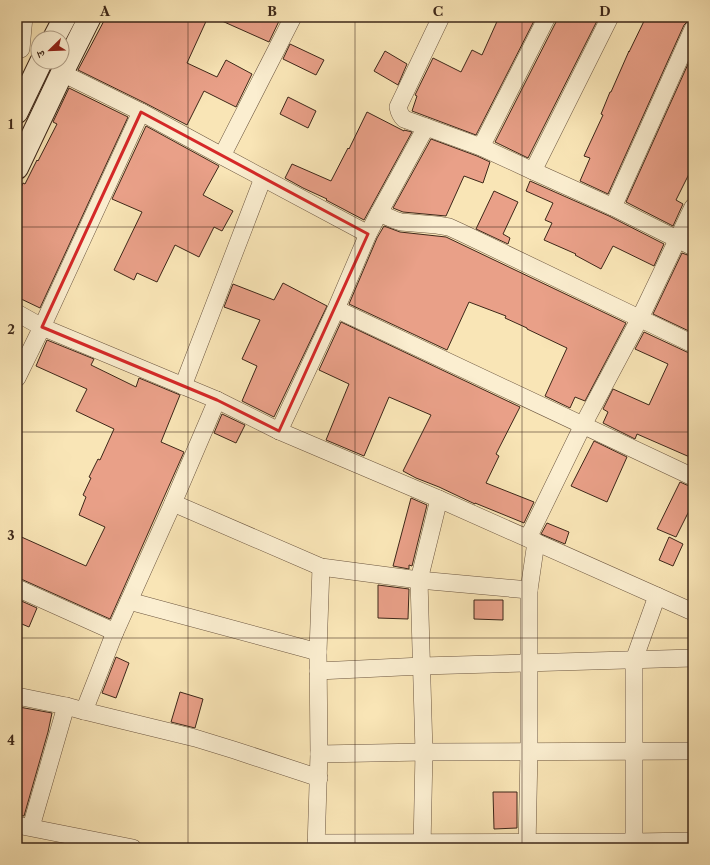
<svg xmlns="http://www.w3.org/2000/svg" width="710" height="865" viewBox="0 0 710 865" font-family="'Libre Caslon Text','Noto Serif Devanagari',serif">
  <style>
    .building { fill: #e9a088; stroke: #3d2719 }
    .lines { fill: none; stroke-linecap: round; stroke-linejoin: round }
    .minor-casing { stroke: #6c5640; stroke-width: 18 }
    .secondary-casing { stroke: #3d2719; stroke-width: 24 }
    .minor { stroke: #fbeed0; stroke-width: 17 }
    .secondary { stroke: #fbeed0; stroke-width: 22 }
    .marked { fill: none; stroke: #d62828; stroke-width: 3; stroke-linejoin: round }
    .grid { fill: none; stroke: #3d2719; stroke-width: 1; stroke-opacity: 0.55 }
    .neatline { fill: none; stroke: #3d2719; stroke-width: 1.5 }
    .grid-label { font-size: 13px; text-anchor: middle; font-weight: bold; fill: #3d2719 }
  </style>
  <rect width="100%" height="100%" fill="#f9e5b6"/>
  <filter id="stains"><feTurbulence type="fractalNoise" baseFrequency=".005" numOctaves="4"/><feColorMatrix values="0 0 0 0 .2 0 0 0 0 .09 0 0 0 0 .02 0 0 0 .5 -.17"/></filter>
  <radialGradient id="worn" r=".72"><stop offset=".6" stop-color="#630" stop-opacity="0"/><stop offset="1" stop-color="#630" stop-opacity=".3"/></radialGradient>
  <g class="building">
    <polygon points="106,17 208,17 187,63 217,77 226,60 252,74 236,107 204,91 187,125 145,103 78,70"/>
    <polygon points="213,17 275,17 280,19 269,42"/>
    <polygon points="499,17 536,17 476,135 412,111 417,96 415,95 433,58 461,72 472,50 482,55"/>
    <polygon points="557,17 599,17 528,158 495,142 556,22"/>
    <polygon points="646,17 693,17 693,19 688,21 684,25 608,194 580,181 590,158 584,156 603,115 601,114 610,92 611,92 629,51 629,52"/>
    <polygon points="290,44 324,60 316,75 283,59"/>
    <polygon points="385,51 407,64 398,85 374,71"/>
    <polygon points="693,53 693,166 676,200 683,204 673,226 626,202"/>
    <polygon points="69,88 128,117 40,308 17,297 17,197 23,183 25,184 37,160 38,161 57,124 53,122"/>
    <polygon points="288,97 316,111 308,128 280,114"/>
    <polygon points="367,112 404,131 404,130 412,132 364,220 326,200 327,199 303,188 285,178 292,164 331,181 348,148 349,149"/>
    <polygon points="146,126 219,166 203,195 233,211 222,231 214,227 199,257 175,245 157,282 137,273 134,280 114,270 142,212 112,199"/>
    <polygon points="431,139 477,156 490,162 483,183 464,176 446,216 403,212 393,208"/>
    <polygon points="530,181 609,216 664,244 654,266 613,246 601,269 575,255 576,254 544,240 552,223 545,220 553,203 526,191"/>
    <polygon points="494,191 518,202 503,234 510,238 508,244 476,229"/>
    <polygon points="384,226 400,232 446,237 626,323 585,401 575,397 570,408 545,396 567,348 527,329 527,328 505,318 506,316 469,302 447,350 349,304 377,238"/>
    <polygon points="682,253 693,257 693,333 653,314"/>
    <polygon points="283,283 327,306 274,417 242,401 257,366 242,359 260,320 224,307 233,284 274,300"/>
    <polygon points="341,322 520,407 496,454 499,456 486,483 534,502 524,523 475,503 475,504 439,487 416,478 403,471 431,415 389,397 364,456 326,440 349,384 319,370"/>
    <polygon points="644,332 689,353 693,354 693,466 689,464 692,458 637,434 635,439 603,423 608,412 603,409 613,389 649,405 668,364 635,349"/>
    <polygon points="47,340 94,359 91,365 136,387 139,378 180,395 161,442 184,452 110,619 21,579 17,578 17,535 86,566 105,527 79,515 86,497 83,495 91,478 89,477 98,459 100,460 114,429 76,411 87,389 36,366"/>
    <polygon points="222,414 245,425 236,443 214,433"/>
    <polygon points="594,441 627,457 607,502 571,486"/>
    <polygon points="680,482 689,486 693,487 693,503 676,537 657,529"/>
    <polygon points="411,498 427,505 412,566 409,565 409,569 393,566"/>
    <polygon points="547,523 569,532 565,544 541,534"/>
    <polygon points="669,537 683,544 673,566 659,560"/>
    <polygon points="378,585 409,589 408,619 378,618"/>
    <polygon points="17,599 37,608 29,627 17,622"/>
    <polygon points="474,600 503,600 503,620 474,619"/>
    <polygon points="116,657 129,663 116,698 102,693"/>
    <polygon points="180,692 203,699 195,728 171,722"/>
    <polygon points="19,707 52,713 48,732 24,816 17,815 17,716"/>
    <polygon points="493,792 517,792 517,828 494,829"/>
  </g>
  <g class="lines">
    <g class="minor-casing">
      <g id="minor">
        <path d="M 441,17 L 398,107 C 399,112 400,115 404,119 L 481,147 L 533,171 L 613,207 L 693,247"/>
        <polyline points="21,49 24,17"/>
        <polyline points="62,73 141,112 222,156 368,234"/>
        <polyline points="481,147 547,17"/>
        <polyline points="222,156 293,17"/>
        <polyline points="533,171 610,17"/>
        <polyline points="613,207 693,29"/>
        <polyline points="379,213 395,220 401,222 437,225 449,227 460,232 693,344"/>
        <polyline points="336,309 693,477"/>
        <polyline points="17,313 42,327 217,400 279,431 439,499 693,612"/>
        <polyline points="17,378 42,327 141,112"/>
        <polyline points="183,386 263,178"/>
        <polyline points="279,431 336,309 368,234 379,213 426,127"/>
        <polyline points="173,503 321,567 419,580 529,590"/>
        <polyline points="528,538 583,425 640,318 693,207"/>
        <polyline points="17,588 115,632"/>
        <polyline points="129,601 318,652"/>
        <polyline points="318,671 422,666 693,658"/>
        <polyline points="17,696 66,706 84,711 195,738 234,750 319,778"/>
        <polyline points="84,711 115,632 173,503 217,400"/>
        <polyline points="319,754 424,752 693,751"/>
        <polyline points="17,825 133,848"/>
        <polyline points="31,827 66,706"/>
        <polyline points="316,843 635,842 693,841"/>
        <polyline points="316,848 319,754 318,652 321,567"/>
        <polyline points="422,848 424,752 419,580 439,499"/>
        <polyline points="527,848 529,751 529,590 536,542"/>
        <polyline points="634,848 634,660 657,596"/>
      </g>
    </g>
    <g class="secondary-casing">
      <g id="secondary">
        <polyline points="54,38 65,17"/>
        <polyline points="17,112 41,62"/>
        <polyline points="17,168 62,73 90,17"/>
      </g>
    </g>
    <use href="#minor" class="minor"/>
    <use href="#secondary" class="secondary"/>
  </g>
  <path class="marked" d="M 141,112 L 368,234 L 279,431 L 217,400 L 42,327 Z"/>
  <path class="grid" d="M 188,17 L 188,848M 355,17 L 355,848M 522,17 L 522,848M 17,227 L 693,227M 17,432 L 693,432M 17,638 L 693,638"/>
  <rect width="710" height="865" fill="none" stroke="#f9e5b6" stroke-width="44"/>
  <g transform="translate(50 50) rotate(247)"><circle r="19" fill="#fbeed0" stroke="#af9e87"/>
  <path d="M0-3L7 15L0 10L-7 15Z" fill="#8f2418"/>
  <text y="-6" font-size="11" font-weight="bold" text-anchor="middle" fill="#3d2719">उ</text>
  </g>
  <rect x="22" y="22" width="666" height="821" class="neatline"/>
  <g class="grid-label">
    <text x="105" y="16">A</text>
    <text x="272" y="16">B</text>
    <text x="438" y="16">C</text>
    <text x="605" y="16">D</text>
    <text x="11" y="129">1</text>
    <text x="11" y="334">2</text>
    <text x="11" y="540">3</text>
    <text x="11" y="745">4</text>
  </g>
  <rect width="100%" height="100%" filter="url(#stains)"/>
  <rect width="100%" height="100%" fill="url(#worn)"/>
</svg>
